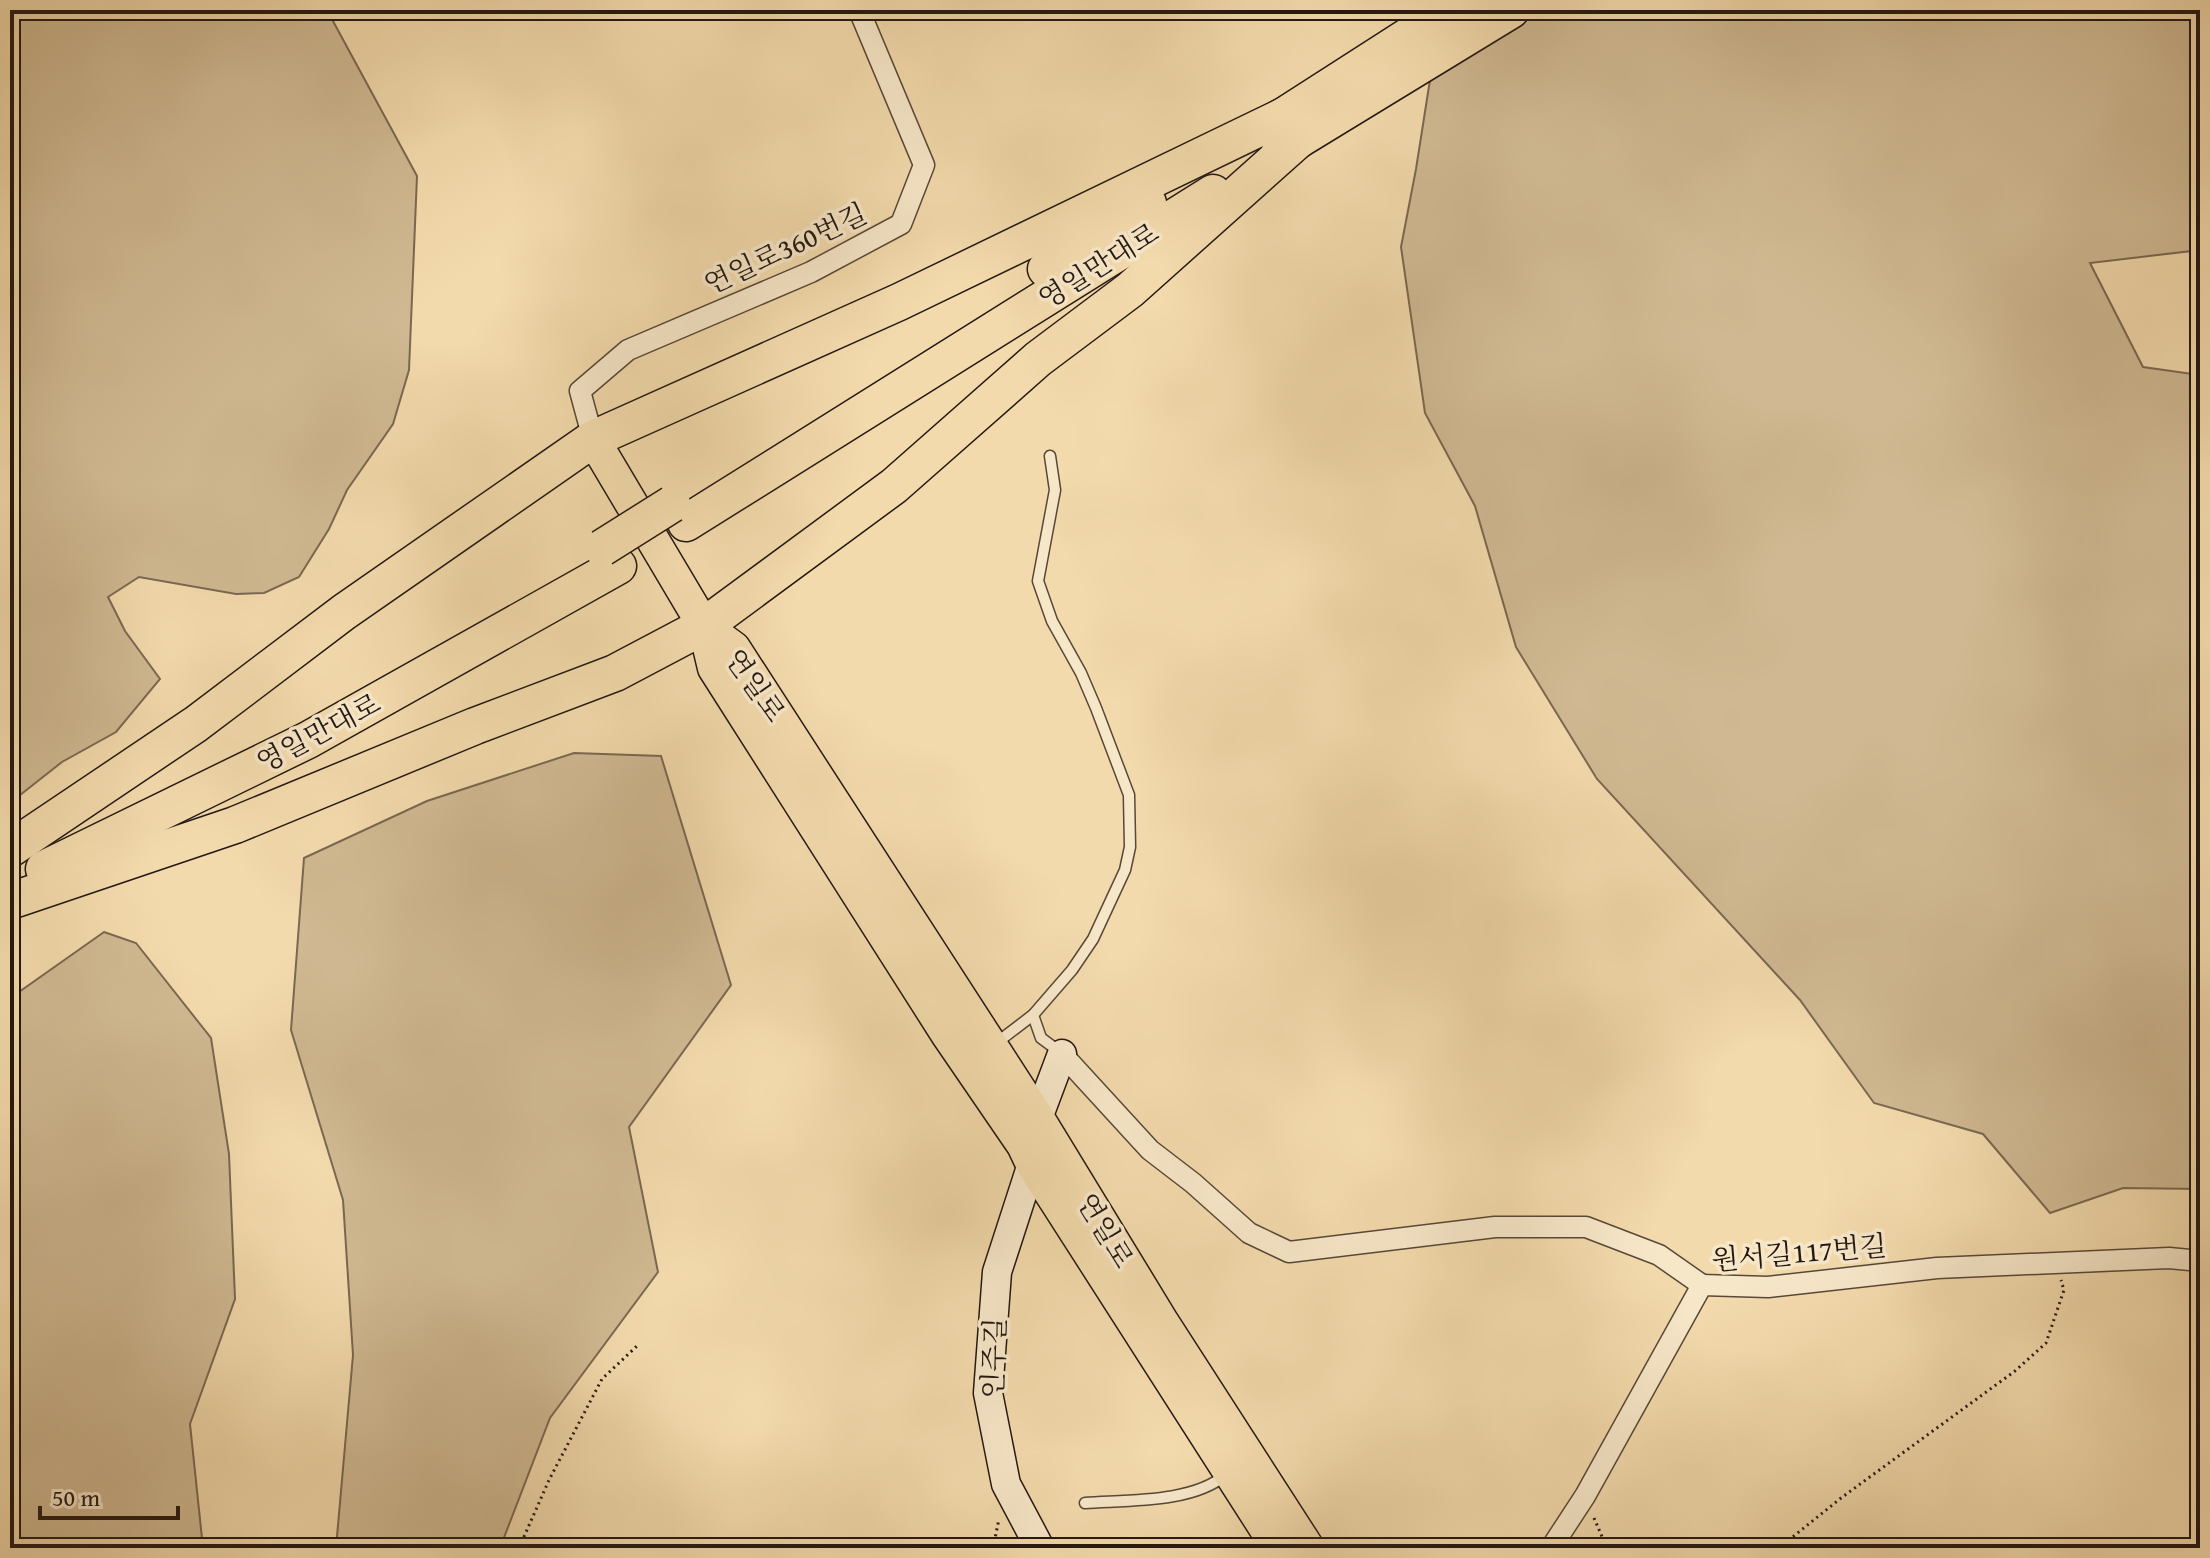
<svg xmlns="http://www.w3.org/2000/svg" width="2210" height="1558" viewBox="0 0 2210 1558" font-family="'Gentium Book Plus','Noto Serif KR',serif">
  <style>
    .green { fill: #d0b992; stroke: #7a6852; stroke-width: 2 }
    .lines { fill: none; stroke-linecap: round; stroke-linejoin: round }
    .lane-casing { stroke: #574838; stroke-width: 13 }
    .street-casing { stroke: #574838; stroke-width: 23 }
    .secondary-casing { stroke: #231811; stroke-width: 31 }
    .primary-casing { stroke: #231811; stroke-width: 35 }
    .highway-casing { stroke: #231811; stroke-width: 39 }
    .path { stroke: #231811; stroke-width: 3; stroke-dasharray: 2 4; stroke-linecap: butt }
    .lane { stroke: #f7e7c9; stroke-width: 10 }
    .street { stroke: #f7e7c9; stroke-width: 20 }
    .secondary { stroke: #f7e7c9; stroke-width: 28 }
    .primary { stroke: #f3daac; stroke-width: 32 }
    .highway { stroke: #f3daac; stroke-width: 36 }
    .highway-bridge-casing { stroke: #231811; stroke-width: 39; stroke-linecap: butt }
    .highway-bridge { stroke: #f3daac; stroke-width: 36 }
    .labels { text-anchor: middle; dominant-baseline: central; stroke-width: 7; stroke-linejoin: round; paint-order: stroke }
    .street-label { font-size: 28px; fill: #231811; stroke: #f7e7c9 }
  </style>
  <rect width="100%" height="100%" fill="#f3daac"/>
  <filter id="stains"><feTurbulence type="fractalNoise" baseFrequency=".0025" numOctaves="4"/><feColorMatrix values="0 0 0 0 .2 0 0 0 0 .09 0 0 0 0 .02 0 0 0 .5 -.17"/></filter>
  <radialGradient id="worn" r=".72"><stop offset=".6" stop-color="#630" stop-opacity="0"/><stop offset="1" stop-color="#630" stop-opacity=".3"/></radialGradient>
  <g class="green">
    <polygon points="10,10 327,10 417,176 409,370 393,424 347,490 329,529 299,577 264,593 236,594 139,577 108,597 125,631 160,679 116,732 62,762 10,803"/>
    <polygon points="1441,10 2200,10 2200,250 2090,263 2143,367 2200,375 2200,1189 2123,1188 2050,1213 1983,1134 1874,1103 1800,1000 1597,779 1516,647 1475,506 1425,413 1401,247 1416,169"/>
    <polygon points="574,753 661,756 731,985 629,1127 658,1272 550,1418 500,1548 336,1548 353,1355 343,1200 291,1030 304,858 427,801"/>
    <polygon points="104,932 136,943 211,1038 229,1154 235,1299 190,1424 203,1548 10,1548 10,1002 19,992"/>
  </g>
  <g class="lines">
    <g class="lane-casing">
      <g id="lane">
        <polyline points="1033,1015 1041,1038 1060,1052"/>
        <polyline points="995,1044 1033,1015 1072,970 1093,939 1125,870 1130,847 1129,795 1096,708 1081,673 1052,621 1038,581 1055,490 1050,456"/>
        <path d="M 1085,1503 C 1126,1500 1193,1503 1225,1475"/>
      </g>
    </g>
    <g class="street-casing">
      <g id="street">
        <polyline points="593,439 580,391 628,350 811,272 901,224 924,165 859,10"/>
        <polyline points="1062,1054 1150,1150 1193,1183 1249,1233 1289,1252 1495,1227 1586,1227 1659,1255 1702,1285"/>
        <polyline points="1551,1548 1585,1496 1702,1285 1768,1287 1937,1268 2169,1258 2200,1261"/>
      </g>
    </g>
    <g class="secondary-casing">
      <polyline id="secondary" points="1040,1548 1006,1484 988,1393 997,1272 1032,1164 1038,1118 1062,1054"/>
    </g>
    <g class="primary-casing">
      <g id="primary">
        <polyline points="593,439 704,626"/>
        <polyline points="1278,1548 1032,1164 1023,1145 947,1034 714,668 704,626 734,648 1038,1118 1163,1323 1308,1548"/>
      </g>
    </g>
    <g class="highway-casing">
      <g id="highway">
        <polyline points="1265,128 1449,10"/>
        <polyline points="1280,151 1511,10"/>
        <polyline points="1046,269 1148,203"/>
        <polyline points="686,523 1213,193"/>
        <polyline points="10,849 196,724 344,612 593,439 899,302 1284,116"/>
        <polyline points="44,869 308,740 618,566"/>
        <polyline points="10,901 235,825 475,726 615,673 704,626 894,486 1038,359 1130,290 1299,139"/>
      </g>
    </g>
    <g class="path">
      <polyline points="1594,1518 1607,1548"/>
      <polyline points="519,1548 549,1480 602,1379 638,1345"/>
      <polyline points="993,1548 999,1519"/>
      <polyline points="1779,1548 1841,1498 2015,1371 2046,1343 2064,1290 2061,1280"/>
    </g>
    <use href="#lane" class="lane"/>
    <use href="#street" class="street"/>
    <use href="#secondary" class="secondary"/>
    <use href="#primary" class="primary"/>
    <use href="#highway" class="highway"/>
    <g class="highway-bridge-casing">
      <polyline id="highway-bridge" points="602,548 672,504"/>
    </g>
    <use href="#highway-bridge" class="highway-bridge"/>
  </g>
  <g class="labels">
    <g class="street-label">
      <text transform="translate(785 248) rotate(-25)">연일로360번길</text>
      <text transform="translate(1098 265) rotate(-32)">영일만대로</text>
      <text transform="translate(756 685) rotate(55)">연일로</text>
      <text transform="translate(318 732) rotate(-28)">영일만대로</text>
      <text transform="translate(1106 1230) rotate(59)">연일로</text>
      <text transform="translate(1799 1252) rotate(-5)">원서길117번길</text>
      <text transform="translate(993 1358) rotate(-88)">인주길</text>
    </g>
  </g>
  <rect width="2210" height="1558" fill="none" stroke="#f3daac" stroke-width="40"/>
  <rect x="12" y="12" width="2186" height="1534" fill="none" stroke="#231811" stroke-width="4"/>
  <rect x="20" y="20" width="2170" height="1518" fill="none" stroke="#231811" stroke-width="2"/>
  <path d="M40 1506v12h138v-12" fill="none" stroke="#231811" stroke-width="4"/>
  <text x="52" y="1506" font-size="24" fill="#231811" stroke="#f7e7c9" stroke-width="6" paint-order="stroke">50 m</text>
  <rect width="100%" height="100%" filter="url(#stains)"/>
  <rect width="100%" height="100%" fill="url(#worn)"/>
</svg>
